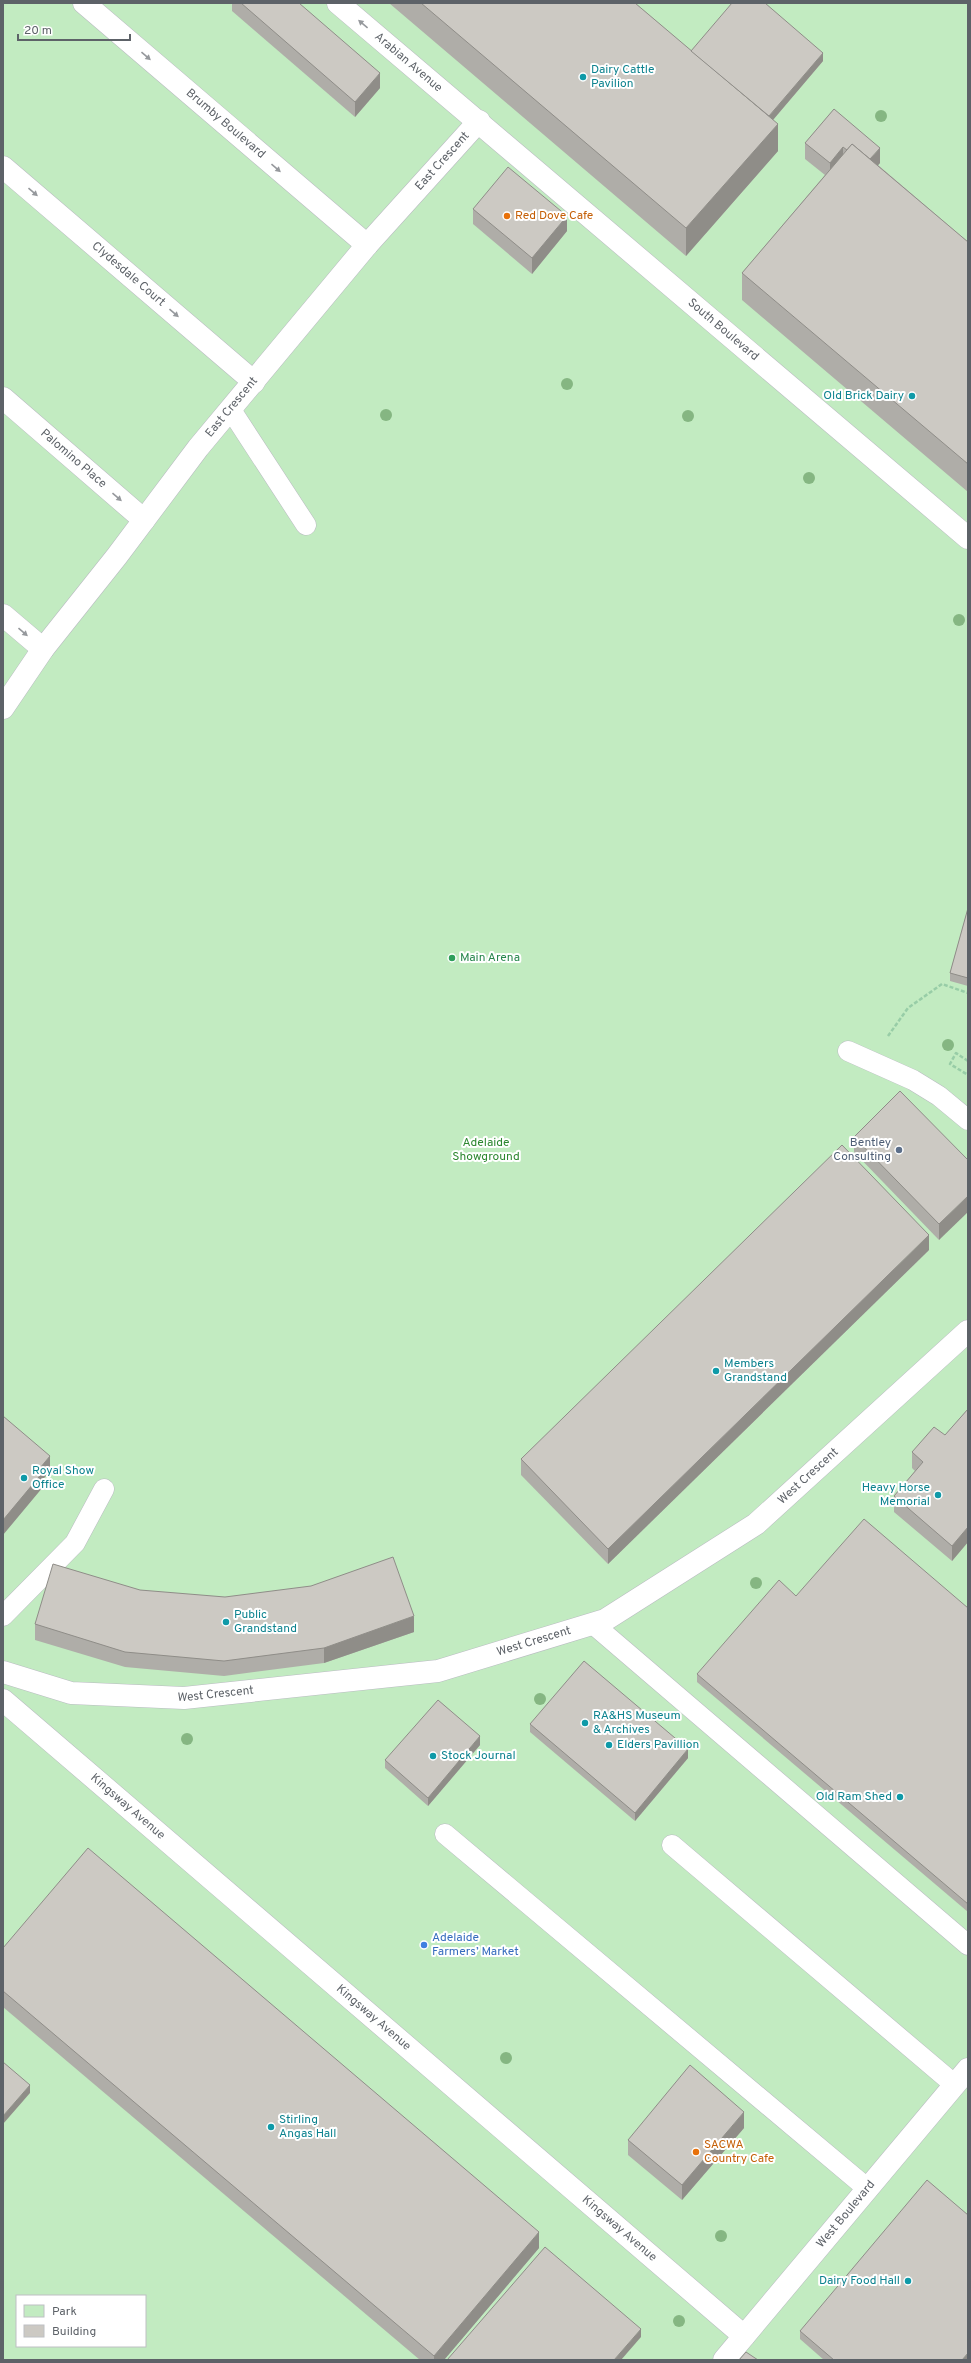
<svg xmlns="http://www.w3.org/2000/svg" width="971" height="2363" viewBox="0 0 971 2363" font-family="Overpass,sans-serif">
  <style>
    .green { fill: #c2ebc1; fill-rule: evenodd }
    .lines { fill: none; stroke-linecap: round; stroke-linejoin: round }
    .service-casing { stroke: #b9bcc1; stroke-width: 21 }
    .pedestrian-casing { stroke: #b9bcc1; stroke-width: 23 }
    .path { stroke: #98cda7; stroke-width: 2.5; stroke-dasharray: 4 2; stroke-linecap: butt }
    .service { stroke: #fff; stroke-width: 20 }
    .pedestrian { stroke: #fff; stroke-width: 22 }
    .tree { fill: #85b682 }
    .wall { fill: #afada8 }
    .shaded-wall { fill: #8f8d88 }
    .building { fill: #ccc9c3; stroke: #8f8d88 }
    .oneway { fill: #96999d }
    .culture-dot { fill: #0f9aa8; stroke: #fff; stroke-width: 1.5 }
    .food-dot { fill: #e8710a; stroke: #fff; stroke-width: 1.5 }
    .leisure-dot { fill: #2e9e5b; stroke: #fff; stroke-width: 1.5 }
    .service-dot { fill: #5c6f8a; stroke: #fff; stroke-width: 1.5 }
    .shop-dot { fill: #3f7fe0; stroke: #fff; stroke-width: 1.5 }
    .labels { text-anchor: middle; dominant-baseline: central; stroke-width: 4; stroke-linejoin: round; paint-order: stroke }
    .street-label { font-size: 12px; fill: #5d6268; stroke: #fff }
    .culture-label { font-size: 12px; fill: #0d838f; stroke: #fff; text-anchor: start }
    .food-label { font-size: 12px; fill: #c56008; stroke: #fff; text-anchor: start }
    .leisure-label { font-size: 12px; fill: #27864d; stroke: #fff; text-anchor: start }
    .park-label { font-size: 12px; fill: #2d8730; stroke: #fff }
    .service-label { font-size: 12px; fill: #4e5e75; stroke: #fff; text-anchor: end }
    .shop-label { font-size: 12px; fill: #366cbe; stroke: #fff; text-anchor: start }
  </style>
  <rect width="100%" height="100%" fill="#f1efe6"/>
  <path class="green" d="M 3,3 L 968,3 L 968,2360 L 3,2360 ZM 17,2296 L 145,2296 L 145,2346 L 17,2346 Z"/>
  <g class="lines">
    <g class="service-casing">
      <g id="service">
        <polyline points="231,410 306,525"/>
        <polyline points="848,1051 913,1080 939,1096 968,1120"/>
        <polyline points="3,1616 75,1543 104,1489"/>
        <polyline points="593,1624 968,1945"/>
        <polyline points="445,1834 868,2189"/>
        <polyline points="672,1845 955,2085"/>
      </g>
    </g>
    <g class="pedestrian-casing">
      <g id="pedestrian">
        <path id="s1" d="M 84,3 L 367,245"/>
        <path id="s2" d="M 338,3 L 968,538"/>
        <path id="s3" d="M 3,167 L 254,382"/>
        <path id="s4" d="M 3,398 L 144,520"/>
        <polyline points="3,615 43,649"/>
        <path id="s5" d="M 3,708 L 43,649 L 117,556 L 198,448 L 367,245 L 479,121"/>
        <path id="s6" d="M 3,1672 L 71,1693 L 184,1698 L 438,1671 L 605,1620 L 756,1524 L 968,1331"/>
        <path id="s7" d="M 3,1700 L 744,2336"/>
        <path id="s8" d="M 724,2360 L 968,2069"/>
      </g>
    </g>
    <g class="path">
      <polyline points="888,1036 908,1008 942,984 968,993"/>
      <polyline points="968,1061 956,1053 950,1064 968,1075"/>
    </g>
    <use href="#service" class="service"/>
    <use href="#pedestrian" class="pedestrian"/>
  </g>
  <g class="tree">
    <circle cx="881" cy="116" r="6"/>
    <circle cx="567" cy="384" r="6"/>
    <circle cx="386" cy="415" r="6"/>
    <circle cx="688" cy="416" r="6"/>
    <circle cx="809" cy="478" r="6"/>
    <circle cx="959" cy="620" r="6"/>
    <circle cx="948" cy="1045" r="6"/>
    <circle cx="756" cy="1583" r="6"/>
    <circle cx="540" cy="1699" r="6"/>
    <circle cx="187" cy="1739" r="6"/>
    <circle cx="506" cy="2058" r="6"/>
    <circle cx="721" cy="2236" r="6"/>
    <circle cx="679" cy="2321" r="6"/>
  </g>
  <g class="wall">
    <polygon points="232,3 299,3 380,88 355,117 232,11"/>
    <polygon points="389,3 635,3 691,51 823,61 773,120 778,151 686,256"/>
    <polygon points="834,109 880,163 878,165 968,242 968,492 742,300 742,273 825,175 805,159 805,143"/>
    <polygon points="473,209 567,231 532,274 473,224"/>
    <polygon points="968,908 968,986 950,981 950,973"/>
    <polygon points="854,1137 968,1160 939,1240 854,1152"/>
    <polygon points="929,1250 608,1564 521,1475 521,1459"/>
    <polygon points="968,1409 968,1542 952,1561 894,1512 894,1496 915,1471 912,1468 912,1452 945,1435"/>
    <polygon points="140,1590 414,1632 324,1663 224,1676 125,1667 35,1640 35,1624"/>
    <polygon points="968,1608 968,1912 697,1682 697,1674"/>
    <polygon points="530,1724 688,1758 635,1821 530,1732"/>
    <polygon points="480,1745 428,1806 385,1768 385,1760"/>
    <polygon points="3,1948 539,2248 444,2360 420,2360 3,2007"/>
    <polygon points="744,2128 682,2200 628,2155 628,2140"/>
    <polygon points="800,2331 968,2360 824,2360 800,2339"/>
  </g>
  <g class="shaded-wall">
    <polygon points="823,53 823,61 760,135 760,127"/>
    <polygon points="380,73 380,88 355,117 355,102"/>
    <polygon points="778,124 778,151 686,256 686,228"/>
    <polygon points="843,147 843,163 830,179 830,163"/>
    <polygon points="880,148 880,163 865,180 865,165"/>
    <polygon points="567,216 567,231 532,274 532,258"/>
    <polygon points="968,1196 968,1212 939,1240 939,1224"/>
    <polygon points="929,1235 929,1250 608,1564 608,1549"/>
    <polygon points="50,1456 50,1472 43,1479 43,1487 3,1535 3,1520 40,1468"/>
    <polygon points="968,1527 968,1542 952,1561 952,1546"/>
    <polygon points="414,1616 414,1632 324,1663 324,1648"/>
    <polygon points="480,1736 480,1745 428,1806 428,1798"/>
    <polygon points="688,1749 688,1758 635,1821 635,1813"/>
    <polygon points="30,2085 30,2093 3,2124 3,2116"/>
    <polygon points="744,2112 744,2128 682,2200 682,2185"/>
    <polygon points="539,2232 539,2248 444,2360 434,2360 434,2356"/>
    <polygon points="641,2329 641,2337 621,2360 614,2360"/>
    <polygon points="968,2353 968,2360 962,2360"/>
  </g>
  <g class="building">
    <polygon points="241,3 299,3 380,73 355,102"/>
    <polygon points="421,3 635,3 778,124 686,228"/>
    <polygon points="732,3 765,3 823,53 769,116 691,51"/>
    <polygon points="834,109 880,148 870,159 852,144 847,150 843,147 830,163 805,143"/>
    <polygon points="852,144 968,242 968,464 742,273"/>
    <polygon points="508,167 567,216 532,258 473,209"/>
    <polygon points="968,908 968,978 950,973"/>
    <polygon points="900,1091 968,1160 968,1196 939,1224 854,1137"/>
    <polygon points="842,1145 929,1235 608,1549 521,1459"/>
    <polygon points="968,1409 968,1527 952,1546 894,1496 923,1462 912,1452 934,1427 945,1435"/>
    <polygon points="3,1416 50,1456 40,1468 43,1472 3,1520"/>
    <polygon points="864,1519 968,1608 968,1904 697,1674 779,1580 796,1596"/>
    <polygon points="393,1557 414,1616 324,1648 224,1661 125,1652 35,1624 53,1564 140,1590 225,1597 311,1586"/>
    <polygon points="584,1661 688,1749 635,1813 530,1724"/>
    <polygon points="438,1700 480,1736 428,1798 385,1760"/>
    <polygon points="88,1848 539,2232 434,2356 3,1991 3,1948"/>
    <polygon points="3,2062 30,2085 3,2116"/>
    <polygon points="690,2065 744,2112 682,2185 628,2140"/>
    <polygon points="927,2180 968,2215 968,2353 962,2360 834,2360 800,2331"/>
    <polygon points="545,2247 641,2329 614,2360 447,2360"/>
    <polygon points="746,2352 758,2360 739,2360"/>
  </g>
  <defs><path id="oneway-solid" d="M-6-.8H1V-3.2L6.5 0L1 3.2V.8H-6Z"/></defs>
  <g class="oneway">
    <use href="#oneway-solid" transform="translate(363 24) rotate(-140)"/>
    <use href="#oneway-solid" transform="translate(146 56) rotate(41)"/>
    <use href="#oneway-solid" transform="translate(276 168) rotate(41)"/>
    <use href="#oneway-solid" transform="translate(33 192) rotate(41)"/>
    <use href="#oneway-solid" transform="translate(174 313) rotate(41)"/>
    <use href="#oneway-solid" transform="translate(117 497) rotate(41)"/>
    <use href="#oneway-solid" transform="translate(23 632) rotate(41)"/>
  </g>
  <g class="culture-dot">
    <circle cx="583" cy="77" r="4"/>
    <circle cx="912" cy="396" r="4"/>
    <circle cx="716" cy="1371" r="4"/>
    <circle cx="24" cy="1478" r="4"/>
    <circle cx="938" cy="1495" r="4"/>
    <circle cx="226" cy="1622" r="4"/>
    <circle cx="585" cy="1723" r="4"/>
    <circle cx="609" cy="1745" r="4"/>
    <circle cx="433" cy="1756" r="4"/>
    <circle cx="900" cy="1797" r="4"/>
    <circle cx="271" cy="2127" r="4"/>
    <circle cx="908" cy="2281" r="4"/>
  </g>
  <g class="food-dot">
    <circle cx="507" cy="216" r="4"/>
    <circle cx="696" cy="2152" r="4"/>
  </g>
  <circle class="leisure-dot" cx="452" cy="958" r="4"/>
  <circle class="service-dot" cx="899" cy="1150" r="4"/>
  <circle class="shop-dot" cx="424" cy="1945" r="4"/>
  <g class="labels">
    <g class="street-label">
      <text stroke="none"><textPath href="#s2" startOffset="92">Arabian Avenue</textPath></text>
      <text stroke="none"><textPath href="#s1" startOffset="186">Brumby Boulevard</textPath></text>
      <text stroke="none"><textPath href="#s5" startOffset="702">East Crescent</textPath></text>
      <text stroke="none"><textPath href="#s3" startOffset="165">Clydesdale Court</textPath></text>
      <text stroke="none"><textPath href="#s2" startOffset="505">South Boulevard</textPath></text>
      <text stroke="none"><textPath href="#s5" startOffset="378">East Crescent</textPath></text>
      <text stroke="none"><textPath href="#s4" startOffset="93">Palomino Place</textPath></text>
      <text stroke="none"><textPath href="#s6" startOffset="864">West Crescent</textPath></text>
      <text stroke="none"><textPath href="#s6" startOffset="540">West Crescent</textPath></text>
      <text stroke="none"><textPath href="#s6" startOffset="216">West Crescent</textPath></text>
      <text stroke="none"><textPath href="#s7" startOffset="164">Kingsway Avenue</textPath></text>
      <text stroke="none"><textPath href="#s7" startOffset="488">Kingsway Avenue</textPath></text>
      <text stroke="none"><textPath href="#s8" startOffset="190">West Boulevard</textPath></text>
      <text stroke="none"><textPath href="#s7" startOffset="812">Kingsway Avenue</textPath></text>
    </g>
    <g class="culture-label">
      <text x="591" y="70">Dairy Cattle<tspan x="591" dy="14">Pavilion</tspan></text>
      <text x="904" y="396" text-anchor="end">Old Brick Dairy</text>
      <text x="724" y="1364">Members<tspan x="724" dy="14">Grandstand</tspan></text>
      <text x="32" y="1471">Royal Show<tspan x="32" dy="14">Office</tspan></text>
      <text x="930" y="1488" text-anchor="end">Heavy Horse<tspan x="930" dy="14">Memorial</tspan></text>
      <text x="234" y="1615">Public<tspan x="234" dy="14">Grandstand</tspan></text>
      <text x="593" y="1716">RA&amp;HS Museum<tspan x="593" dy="14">&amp; Archives</tspan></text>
      <text x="617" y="1745">Elders Pavillion</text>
      <text x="441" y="1756">Stock Journal</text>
      <text x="892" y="1797" text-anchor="end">Old Ram Shed</text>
      <text x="279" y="2120">Stirling<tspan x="279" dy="14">Angas Hall</tspan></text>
      <text x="900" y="2281" text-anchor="end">Dairy Food Hall</text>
    </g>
    <g class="food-label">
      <text x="515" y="216">Red Dove Cafe</text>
      <text x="704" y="2145">SACWA<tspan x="704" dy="14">Country Cafe</tspan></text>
    </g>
    <g class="leisure-label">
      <text x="460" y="958">Main Arena</text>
    </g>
    <g class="park-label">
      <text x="486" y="1143">Adelaide<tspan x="486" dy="14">Showground</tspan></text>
    </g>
    <g class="service-label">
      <text x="891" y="1143">Bentley<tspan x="891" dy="14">Consulting</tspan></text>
    </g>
    <g class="shop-label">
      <text x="432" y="1938">Adelaide<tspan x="432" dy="14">Farmers’ Market</tspan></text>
    </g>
  </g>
  <rect width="971" height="2363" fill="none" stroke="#5d6268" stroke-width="8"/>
  <rect x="16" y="2295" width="130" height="52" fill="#ffffff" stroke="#bec0c3"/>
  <rect x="24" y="2305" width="20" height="12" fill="#c2ebc1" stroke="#bec0c3"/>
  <text x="52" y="2315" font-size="12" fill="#5d6268">Park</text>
  <rect x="24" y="2325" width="20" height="12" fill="#ccc9c3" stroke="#bec0c3"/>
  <text x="52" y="2335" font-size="12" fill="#5d6268">Building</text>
  <path d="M18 34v6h112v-6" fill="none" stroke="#5d6268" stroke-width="2"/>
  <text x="24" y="34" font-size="12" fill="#5d6268" stroke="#ffffff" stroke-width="3" paint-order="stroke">20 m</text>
</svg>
